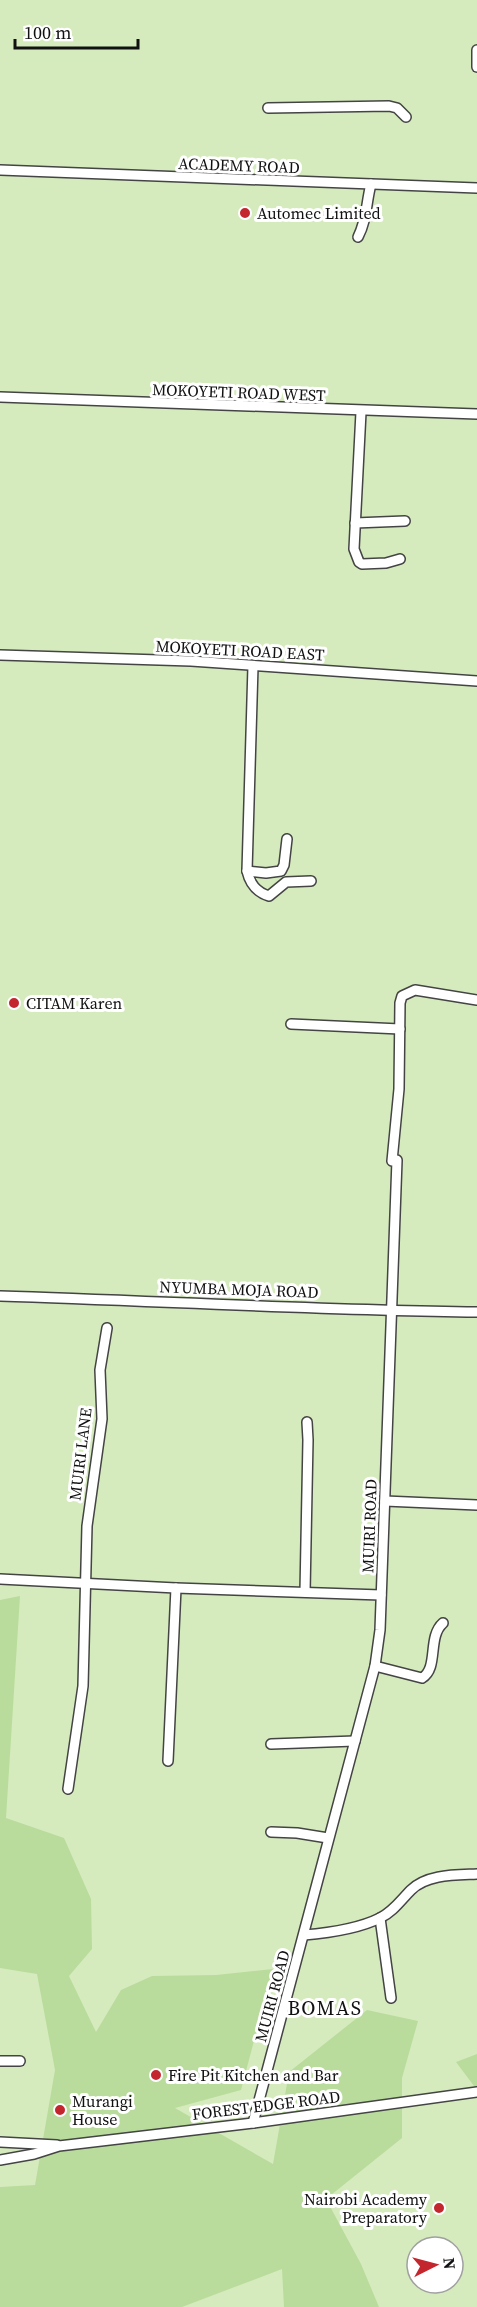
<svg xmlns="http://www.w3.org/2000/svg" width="477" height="2307" viewBox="0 0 477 2307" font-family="'Source Serif 4',serif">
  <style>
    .green { fill: #d5ebbd; fill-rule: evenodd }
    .forest { fill: #b9dc9c }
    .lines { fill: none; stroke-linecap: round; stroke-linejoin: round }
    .minor-casing { stroke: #444; stroke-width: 12 }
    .minor { stroke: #fff; stroke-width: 9 }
    .poi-dot { fill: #c4262e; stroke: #fff; stroke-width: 2 }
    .labels { text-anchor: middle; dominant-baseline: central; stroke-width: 6; stroke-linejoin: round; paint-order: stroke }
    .street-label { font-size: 16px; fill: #111; stroke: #fff }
    .poi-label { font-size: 16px; fill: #111; stroke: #fff; text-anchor: start }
    .quarter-label { font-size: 20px; letter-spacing: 1.5px; fill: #111; stroke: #fff }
  </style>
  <rect width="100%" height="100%" fill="#fffdf5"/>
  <path class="green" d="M 0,0 L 477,0 L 477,2307 L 0,2307 ZM 417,2247 L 453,2247 L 453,2283 L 417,2283 Z"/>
  <g class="forest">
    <polygon points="20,1596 6,1818 64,1838 91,1899 92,1949 69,1976 96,2032 121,1990 152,1976 216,1975 273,1969 241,2090 175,2108 273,2164 289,2072 367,2010 418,2021 402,2078 402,2138 326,2199 361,2264 379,2307 284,2307 282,2269 182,2307 0,2307 0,2187 35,2185 55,2070 37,1974 0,1968 0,1600"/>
    <polygon points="477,2054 477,2090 456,2062"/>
  </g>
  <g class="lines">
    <g class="minor-casing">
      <g id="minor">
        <polyline points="477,50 477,67"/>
        <polyline points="268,108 389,106 397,108 406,117"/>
        <polyline points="0,170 477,188"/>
        <path d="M 358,237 C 367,220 366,203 371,184"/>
        <polyline points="0,397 477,414"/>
        <polyline points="361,412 354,549 359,562 362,564 386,563 400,559"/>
        <polyline points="355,523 405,521"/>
        <polyline points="0,655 191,661 477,681"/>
        <path d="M 253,666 L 247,871 C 250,884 256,892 269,896 L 286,882 L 311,881"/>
        <polyline points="247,871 266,873 281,871 284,865 287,839"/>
        <polyline points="291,1024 400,1029"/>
        <path d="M 0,1296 C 159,1301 318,1310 477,1312"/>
        <polyline points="385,1501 477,1505"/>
        <polyline points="0,1579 176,1588 381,1595"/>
        <polyline points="305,1592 308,1440 307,1422"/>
        <path d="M 375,1666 L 422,1678 C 439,1668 427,1637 443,1623"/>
        <polyline points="271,1744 355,1741"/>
        <polyline points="168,1761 176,1588"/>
        <polyline points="68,1789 83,1686 87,1526 102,1419 100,1370 107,1328"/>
        <polyline points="271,1832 297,1833 328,1838"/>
        <polyline points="380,1918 391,1998"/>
        <path d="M 304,1935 C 328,1933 358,1929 380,1918 C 393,1912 401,1900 411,1890 C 427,1874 456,1875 477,1874"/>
        <polyline points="0,2061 20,2061"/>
        <polyline points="253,2123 375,1666 380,1630 397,1160 392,1161 399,1089 400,1003 402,996 415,990 477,1000"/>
        <polyline points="0,2142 57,2145"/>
        <polyline points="0,2160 34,2154 59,2146 253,2123 477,2092"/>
      </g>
    </g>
    <use href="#minor" class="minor"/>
  </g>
  <g class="poi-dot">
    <circle cx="245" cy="213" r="6"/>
    <circle cx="14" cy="1003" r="6"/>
    <circle cx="156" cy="2075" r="6"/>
    <circle cx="60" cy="2110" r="6"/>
    <circle cx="439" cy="2208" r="6"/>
  </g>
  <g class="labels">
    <g class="street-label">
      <text transform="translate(239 165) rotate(2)">ACADEMY ROAD</text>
      <text transform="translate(239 392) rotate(2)">MOKOYETI ROAD WEST</text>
      <text transform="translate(240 650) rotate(3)">MOKOYETI ROAD EAST</text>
      <text transform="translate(239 1289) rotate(2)">NYUMBA MOJA ROAD</text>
      <text transform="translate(80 1454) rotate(-83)">MUIRI LANE</text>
      <text transform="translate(369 1526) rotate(-88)">MUIRI ROAD</text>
      <text transform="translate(272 1996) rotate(-75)">MUIRI ROAD</text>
      <text transform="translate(266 2105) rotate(-7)">FOREST EDGE ROAD</text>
    </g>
    <g class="poi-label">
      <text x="257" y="213">Automec Limited</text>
      <text x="26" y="1003">CITAM Karen</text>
      <text x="168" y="2075">Fire Pit Kitchen and Bar</text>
      <text x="72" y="2101">Murangi<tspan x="72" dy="18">House</tspan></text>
      <text x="427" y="2199" text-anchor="end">Nairobi Academy<tspan x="427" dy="18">Preparatory</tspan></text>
    </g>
    <g class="quarter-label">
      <text x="325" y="2008">BOMAS</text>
    </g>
  </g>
  <g transform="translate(435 2265) rotate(84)"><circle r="28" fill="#ffffff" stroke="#a0a0a0" stroke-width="1.5"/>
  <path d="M0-4.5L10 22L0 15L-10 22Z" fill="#c4262e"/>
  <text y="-9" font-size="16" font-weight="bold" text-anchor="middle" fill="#111111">N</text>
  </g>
  <path d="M15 39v9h123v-9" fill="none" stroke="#111111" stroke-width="3"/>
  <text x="24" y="39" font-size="18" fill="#111111" stroke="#ffffff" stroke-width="4.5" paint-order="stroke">100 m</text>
</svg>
